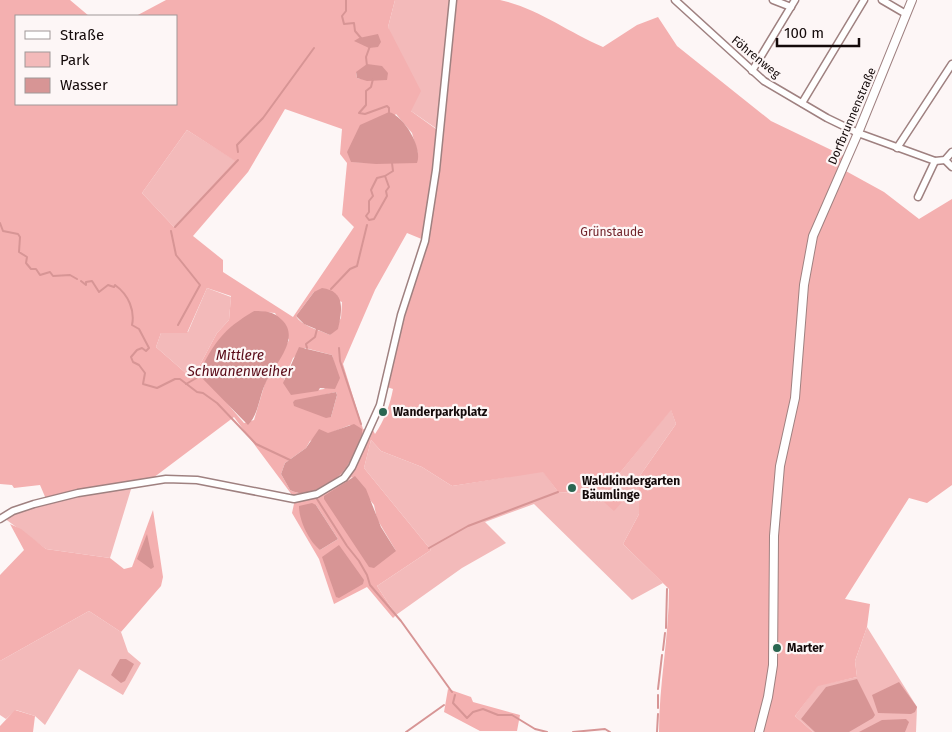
<svg xmlns="http://www.w3.org/2000/svg" width="952" height="732" viewBox="0 0 952 732" font-family="'Fira Sans',sans-serif">
  <style>
    .green { fill: #f3baba }
    .forest { fill: #f4b0b0; fill-rule: evenodd }
    .water { fill: #d79595 }
    .lines { fill: none; stroke-linecap: round; stroke-linejoin: round }
    .stream { stroke: #d79595; stroke-width: 2 }
    .minor-casing { stroke: #9f8180; stroke-width: 9 }
    .tertiary-casing { stroke: #9f8180; stroke-width: 10 }
    .minor { stroke: #fff; stroke-width: 6 }
    .tertiary { stroke: #fff; stroke-width: 8 }
    .poi-dot { fill: #2a6651; stroke: #fdf6f6; stroke-width: 2 }
    .labels { text-anchor: middle; dominant-baseline: central; stroke-width: 4.5; stroke-linejoin: round; paint-order: stroke }
    .street-label { font-size: 12px; fill: #140a0a; stroke: #fdf6f6 }
    .park-label { font-size: 12px; fill: #702229; stroke: #fdf6f6 }
    .poi-label { font-size: 12px; font-weight: bold; fill: #140a0a; stroke: #fdf6f6; text-anchor: start }
    .water-label { font-size: 14px; font-style: italic; fill: #590a17; stroke: #fdf6f6 }
  </style>
  <rect width="100%" height="100%" fill="#fdf6f6"/>
  <g class="green">
    <polygon points="395,0 453,0 437,129 411,111 388,27"/>
    <polygon points="187,130 236,161 174,227 142,193"/>
    <polygon points="207,288 231,297 229,320 217,333 196,372 188,375 156,347 161,333 188,332"/>
    <polygon points="671,409 676,424 639,477 639,514 623,544 663,583 632,600 534,504 485,522 506,543 462,568 396,615 377,586 431,550 364,468 371,440 381,451 422,467 452,486 543,471 558,492 595,494 611,484"/>
    <path d="M 132,486 L 110,558 L 46,549 L 4,518 C 39,499 93,493 132,486 Z"/>
    <polygon points="89,611 121,632 128,652 141,663 123,695 79,669 45,725 35,716 16,710 6,719 0,715 0,661"/>
    <polygon points="867,627 917,707 916,732 813,732 795,716 818,685 857,677 855,661"/>
  </g>
  <g class="forest">
    <path d="M 0,0 L 70,0 L 89,16 L 16,16 L 16,104 L 176,104 L 176,16 L 136,16 L 166,0 L 395,0 L 388,27 L 421,91 L 411,111 L 436,129 L 453,0 C 468,0 486,0 500,0 C 537,8 568,32 603,47 L 637,25 L 658,17 L 677,46 L 771,121 L 848,158 L 844,170 L 884,192 L 919,219 L 952,199 L 952,485 L 927,503 L 909,498 L 845,599 L 870,604 L 867,627 L 855,661 L 857,677 L 818,686 L 795,716 L 813,732 L 659,732 C 659,684 669,637 669,589 L 623,544 L 639,514 L 639,477 L 676,424 L 671,410 L 611,484 L 624,500 L 614,511 L 595,494 L 558,492 L 543,472 L 452,486 L 422,467 L 381,451 L 371,440 L 364,468 L 431,550 L 377,586 L 396,615 L 393,618 L 367,587 L 334,604 L 319,559 L 292,513 L 295,499 L 234,417 L 153,478 L 46,499 L 40,485 L 14,488 L 12,485 L 0,484 ZM 356,72 L 387,80 L 361,79 L 357,78 ZM 285,109 L 342,129 L 340,154 L 347,163 L 342,215 L 354,227 L 293,317 L 223,272 L 223,260 L 193,236 L 248,172 ZM 396,114 L 412,133 L 418,154 L 392,163 L 351,162 ZM 187,130 L 235,161 L 174,227 L 142,193 ZM 407,233 L 424,240 L 387,387 L 393,389 C 390,405 384,421 375,434 L 372,428 L 370,431 L 363,429 L 343,364 L 375,290 ZM 207,288 L 231,296 L 229,320 L 217,333 L 196,372 L 188,375 L 156,347 L 161,333 L 187,333 ZM 314,292 L 342,302 L 341,318 L 330,335 C 320,330 301,326 296,316 ZM 254,311 L 275,313 L 289,340 L 265,383 L 254,420 L 244,423 L 226,402 ZM 305,348 L 332,355 L 337,374 L 324,389 L 291,394 L 284,380 L 293,358 ZM 336,392 L 337,395 L 331,417 L 293,402 ZM 350,425 L 362,436 C 352,461 343,480 316,490 C 306,493 300,495 290,490 L 281,474 L 285,463 L 306,448 L 310,441 ZM 352,477 L 374,505 L 377,519 L 396,551 L 342,485 ZM 316,505 L 338,539 L 320,550 Z"/>
    <polygon points="153,510 163,577 161,586 121,632 89,611 0,661 0,575 24,550 10,524 21,529 46,549 110,558 124,569 132,567"/>
    <polygon points="448,689 471,697 473,702 520,715 517,731 480,731 444,712"/>
    <polygon points="15,710 35,716 33,732 0,732 0,726"/>
  </g>
  <g class="water">
    <polygon points="378,34 381,42 378,47 369,48 354,41 359,38"/>
    <polygon points="367,64 382,66 388,73 387,80 367,81 357,78 356,72"/>
    <path d="M 389,112 C 404,116 423,148 417,163 L 376,164 L 351,162 L 347,152 L 360,125 Z"/>
    <path d="M 322,288 C 346,291 342,311 338,329 L 330,335 L 304,324 L 296,316 L 314,292 Z"/>
    <path d="M 254,311 C 266,311 273,311 282,320 C 301,338 275,364 266,382 C 259,396 259,414 248,425 L 198,374 C 215,342 222,330 254,311 Z"/>
    <polygon points="299,347 332,355 340,378 335,389 320,388 318,391 291,395 283,383"/>
    <polygon points="336,392 337,395 331,417 326,418 294,406 293,402 295,400"/>
    <path d="M 354,424 L 362,429 L 362,436 C 352,461 343,480 316,490 C 306,493 300,495 290,490 L 281,474 L 285,463 L 306,448 L 319,429 L 328,433 Z"/>
    <polygon points="355,476 366,489 381,527 396,551 374,568 369,567 324,499 324,496"/>
    <path d="M 312,503 L 316,505 L 338,539 L 320,550 C 309,541 299,521 299,506 Z"/>
    <polygon points="147,534 154,567 151,569 137,559"/>
    <polygon points="339,545 364,580 363,584 339,598 336,597 322,557"/>
    <polygon points="120,659 126,659 134,664 125,681 121,683 111,675"/>
    <polygon points="857,679 875,715 873,718 849,732 815,732 801,719 826,687"/>
    <polygon points="899,682 917,707 915,712 911,714 878,713 872,695"/>
    <polygon points="906,719 909,722 905,732 859,732 882,720"/>
  </g>
  <g class="lines">
    <g class="stream">
      <polyline points="346,0 346,11 342,16 344,24 354,23 355,31 361,38"/>
      <polyline points="367,66 366,57 370,46"/>
      <polyline points="373,79 371,87 366,91 366,105 359,113 365,114 387,106 389,108 389,113"/>
      <polyline points="238,152 237,145 263,118 314,48"/>
      <polyline points="385,176 377,178 371,190 373,196 369,201 369,212 366,216 369,220 374,219 387,196 386,191 389,187 385,176 393,171 392,163"/>
      <polyline points="0,223 3,231 18,234 20,237 19,252 27,257 26,263 31,269 36,269 40,275 50,272 53,276 70,275 77,279"/>
      <polyline points="175,227 238,160"/>
      <polyline points="171,231 176,255 200,285 178,325"/>
      <path d="M 81,281 L 86,285 L 86,282 L 92,281 L 99,292 L 108,285 L 114,287 L 115,285 C 129,295 135,311 132,325 L 139,329 L 149,348 L 146,351 L 142,348 L 137,350 L 131,357 L 133,362 L 139,365 L 145,373 L 143,384 L 157,388 L 175,379 L 180,379 L 197,392 L 203,393 L 217,403 L 256,444 L 290,460"/>
      <polyline points="331,289 350,269 357,266 367,225"/>
      <polyline points="307,348 306,344 315,337 317,329"/>
      <polyline points="339,348 340,361 361,424"/>
      <polyline points="186,384 200,376"/>
      <polyline points="317,499 347,546 359,561 367,575 370,585 401,621 452,692"/>
      <polyline points="429,548 468,526 558,492"/>
      <polyline points="666,628 667,589"/>
      <polyline points="663,650 665,633"/>
      <polyline points="658,689 662,655"/>
      <polyline points="455,695 453,703 467,718 473,712 483,709 498,715 512,715 535,729 547,732"/>
      <polyline points="658,695 658,708"/>
      <polyline points="406,732 444,705"/>
      <polyline points="573,732 605,729 610,732"/>
      <polyline points="657,732 658,714"/>
    </g>
    <g class="minor-casing">
      <g id="minor">
        <polyline points="675,0 764,81 827,118 858,133 935,161 945,160 952,152"/>
        <polyline points="773,0 791,7"/>
        <polyline points="882,0 906,14"/>
        <polyline points="752,71 795,0"/>
        <polyline points="802,103 864,0"/>
        <polyline points="897,148 952,64"/>
        <polyline points="945,160 952,167"/>
        <polyline points="918,197 935,161"/>
        <polyline points="0,519 13,511 34,504 78,493 166,479 197,480 294,499 317,494 344,478 352,467 380,405 401,315 425,241 436,170 453,0"/>
      </g>
    </g>
    <g class="tertiary-casing">
      <polyline id="tertiary" points="759,732 768,697 773,665 774,536 780,466 795,398 804,285 813,236 858,133 912,0"/>
    </g>
    <use href="#minor" class="minor"/>
    <use href="#tertiary" class="tertiary"/>
  </g>
  <g class="poi-dot">
    <circle cx="383" cy="412" r="5"/>
    <circle cx="572" cy="488" r="5"/>
    <circle cx="777" cy="648" r="5"/>
  </g>
  <g class="labels">
    <g class="street-label">
      <text transform="translate(756 57) rotate(39)">Föhrenweg</text>
      <text transform="translate(852 116) rotate(-67)">Dorfbrunnenstraße</text>
    </g>
    <g class="park-label">
      <text x="612" y="232">Grünstaude</text>
    </g>
    <g class="poi-label">
      <text x="393" y="412">Wanderparkplatz</text>
      <text x="582" y="481">Waldkindergarten<tspan x="582" dy="14">Bäumlinge</tspan></text>
      <text x="787" y="648">Marter</text>
    </g>
    <g class="water-label">
      <text x="240" y="355">Mittlere<tspan x="240" dy="16">Schwanenweiher</tspan></text>
    </g>
  </g>
  <rect x="15" y="15" width="162" height="90" fill="#fdf6f6" stroke="#a09898"/>
  <rect x="25" y="31" width="25" height="8" fill="#ffffff" stroke="#a09898"/>
  <text x="60" y="40" font-size="15" fill="#140a0a">Straße</text>
  <rect x="25" y="52" width="25" height="15" fill="#f3baba" stroke="#a09898"/>
  <text x="60" y="65" font-size="15" fill="#140a0a">Park</text>
  <rect x="25" y="78" width="25" height="15" fill="#d79595" stroke="#a09898"/>
  <text x="60" y="90" font-size="15" fill="#140a0a">Wasser</text>
  <path d="M777 38v8h82v-8" fill="none" stroke="#140a0a" stroke-width="2.5"/>
  <text x="784" y="38" font-size="15" fill="#140a0a" stroke="#fdf6f6" stroke-width="4" paint-order="stroke">100 m</text>
</svg>
